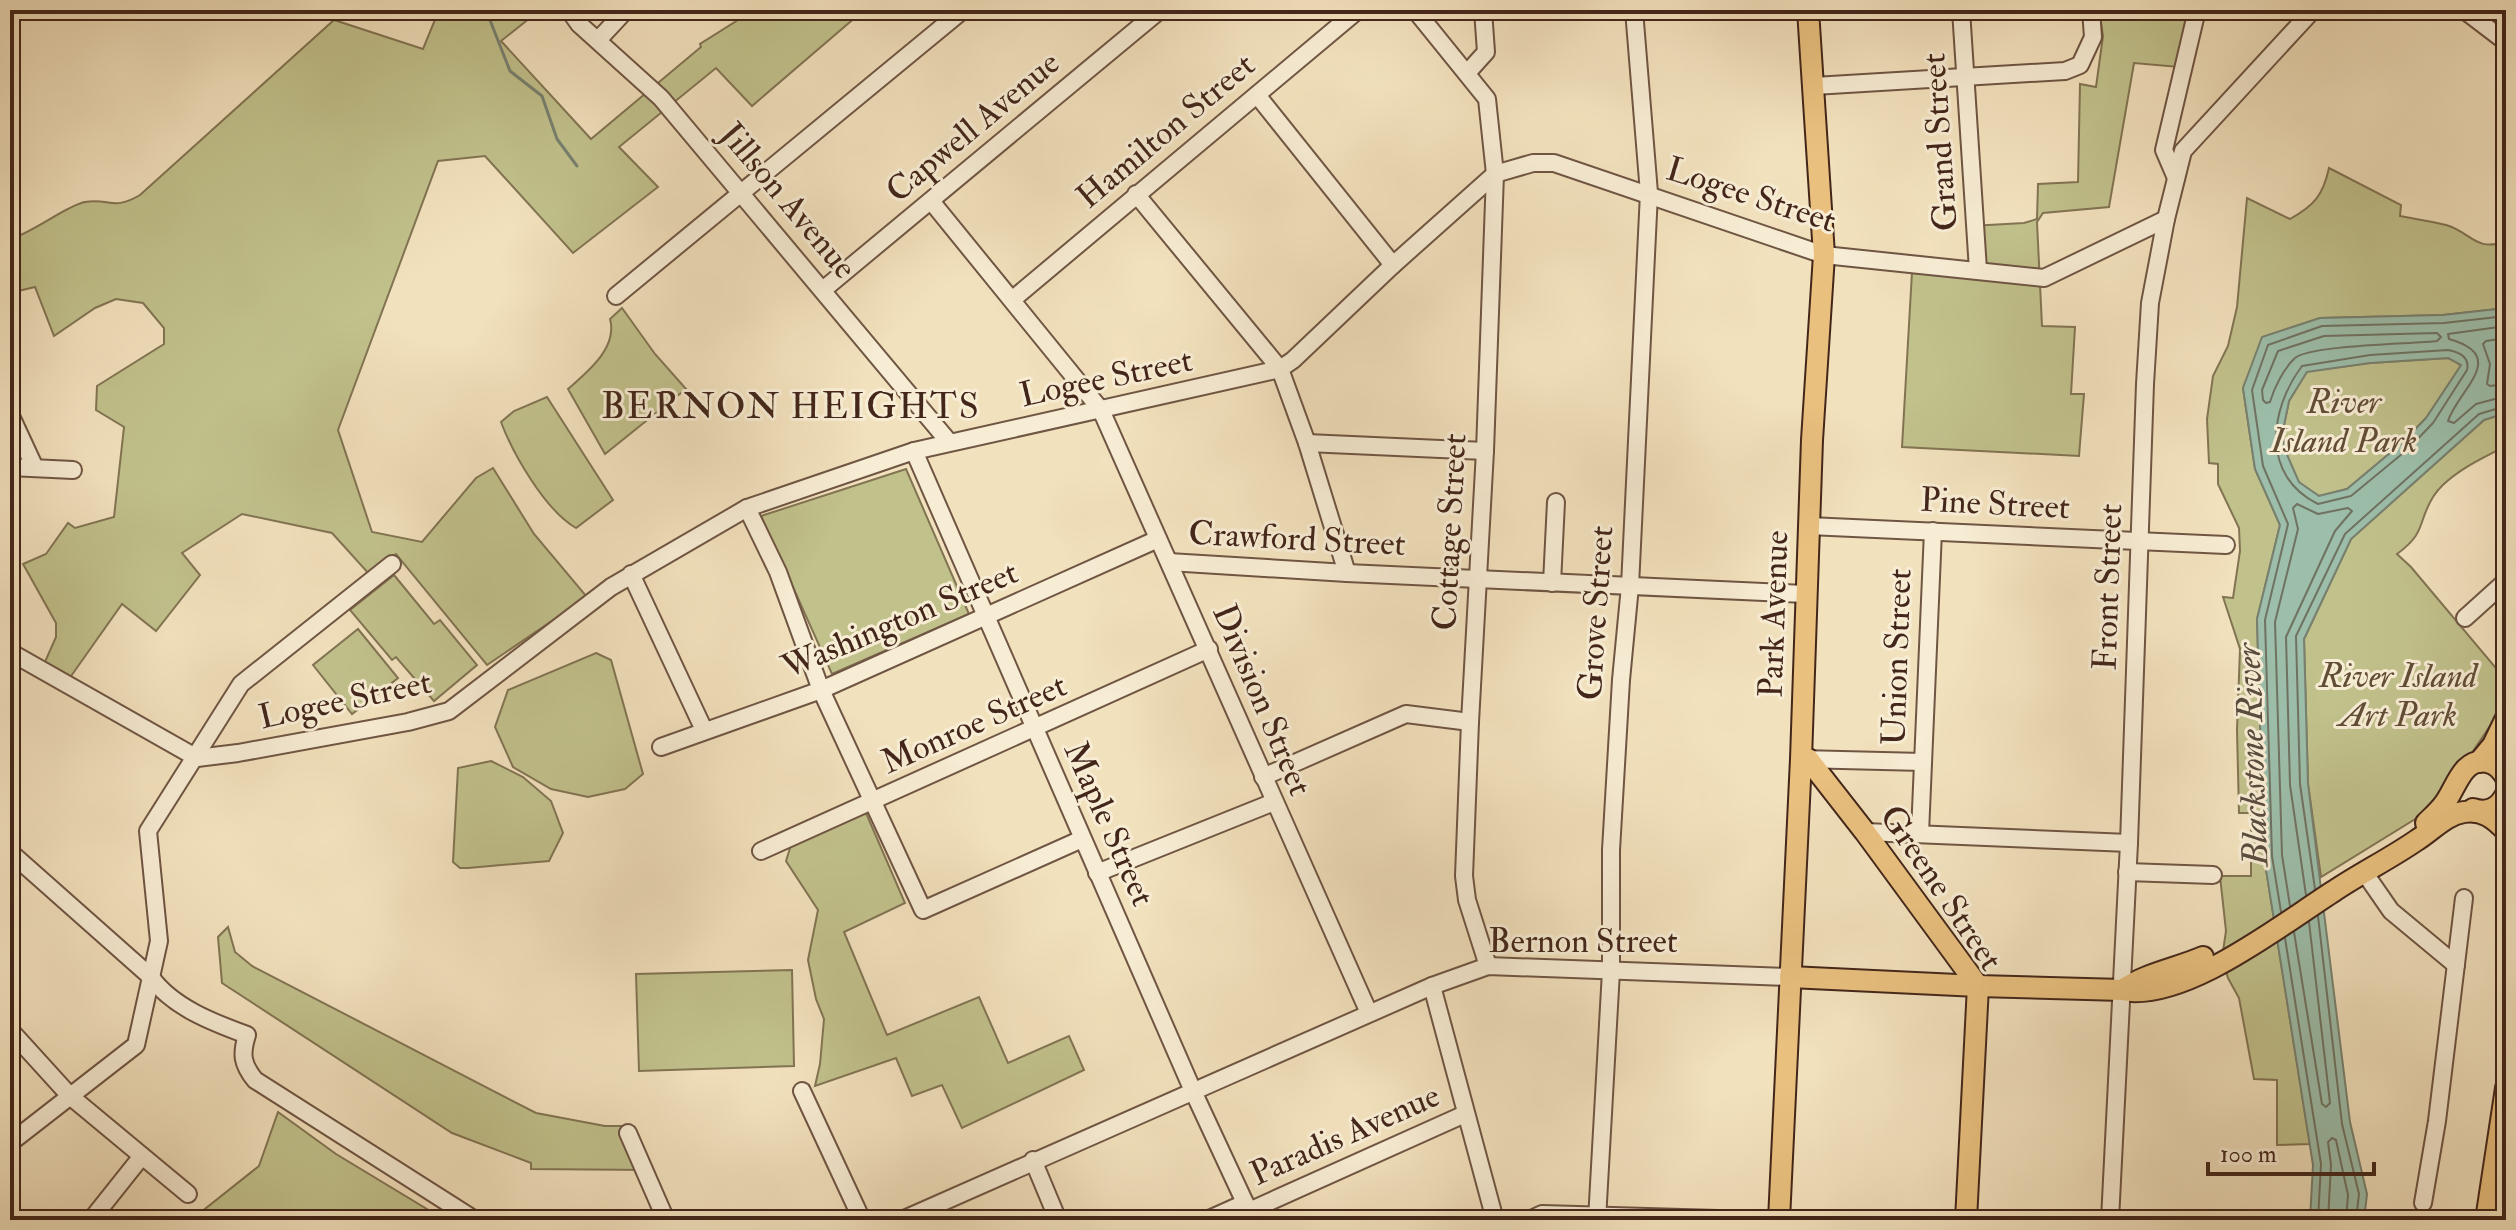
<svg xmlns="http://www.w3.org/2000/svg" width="2516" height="1230" viewBox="0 0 2516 1230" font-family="'IM FELL Double Pica',serif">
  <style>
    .green { fill: #c1c18c; stroke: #827453; stroke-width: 2 }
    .water { fill: #9cbeaa; stroke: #788170; stroke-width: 2; fill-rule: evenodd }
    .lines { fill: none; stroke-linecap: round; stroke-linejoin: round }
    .shore { stroke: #707262; stroke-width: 2 }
    .stream { stroke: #788170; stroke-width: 3 }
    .minor-casing { stroke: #6f5543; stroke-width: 20 }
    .major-casing { stroke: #43261a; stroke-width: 24 }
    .minor { stroke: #f7ecd4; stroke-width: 16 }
    .major { stroke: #e9c07e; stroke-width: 20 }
    .labels { text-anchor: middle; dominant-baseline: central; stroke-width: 6; stroke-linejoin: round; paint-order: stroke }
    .street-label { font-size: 34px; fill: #43261a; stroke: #f7ecd4 }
    .park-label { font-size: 34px; font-style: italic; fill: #624d36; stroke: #f7ecd4 }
    .neighbourhood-label { font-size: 36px; letter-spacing: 2px; fill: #43261a; stroke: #f7ecd4 }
    .water-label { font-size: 36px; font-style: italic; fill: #594c3e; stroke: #f7ecd4 }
  </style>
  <rect width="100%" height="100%" fill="#f2e1bd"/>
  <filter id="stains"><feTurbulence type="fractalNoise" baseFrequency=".0025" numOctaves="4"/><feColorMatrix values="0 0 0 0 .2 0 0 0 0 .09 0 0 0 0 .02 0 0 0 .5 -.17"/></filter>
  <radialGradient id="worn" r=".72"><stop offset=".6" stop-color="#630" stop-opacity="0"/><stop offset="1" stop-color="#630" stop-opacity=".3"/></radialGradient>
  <g class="green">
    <path d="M 439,10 L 540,10 L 501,41 L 591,139 L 701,47 L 700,44 L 754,10 L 864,10 L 752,106 L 716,68 L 619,147 L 658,187 L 573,253 L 485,156 L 438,161 L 338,430 L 372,532 L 422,542 L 476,478 L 493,468 L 534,534 L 587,597 L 487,665 L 396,554 L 369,574 L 332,533 L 242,514 L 182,553 L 200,575 L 156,631 L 122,604 L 69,679 L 44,664 L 56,637 L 56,623 L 23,564 L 46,554 L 68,523 L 75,528 L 114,517 L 124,427 L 96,410 L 97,386 L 164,344 L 164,328 L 143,303 L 116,299 L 95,308 L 54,336 L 35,287 L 10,293 L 10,239 C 33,233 67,205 85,202 C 110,198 113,211 140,195 L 334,20 L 423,49 Z"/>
    <polygon points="2099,10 2155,10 2156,16 2193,12 2179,67 2134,63 2109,207 2043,213 2037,222 2042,326 2075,327 2071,394 2084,394 2079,456 1902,447 1912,272 1974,276 1971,226 2024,223 2037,219 2038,184 2078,182 2080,84 2096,87 2103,36"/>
    <path d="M 2329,168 L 2401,205 L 2400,216 C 2415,219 2431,221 2446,225 C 2471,232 2476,253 2506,241 L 2506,308 L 2443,315 L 2320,318 L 2263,337 L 2243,388 L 2255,469 L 2280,525 L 2257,619 L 2264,857 L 2310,1144 L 2277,1145 L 2277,1080 L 2254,1079 L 2239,998 L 2228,978 L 2222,958 L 2226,931 L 2220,876 L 2251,876 L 2251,813 L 2239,813 L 2237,730 L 2240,649 L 2223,597 L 2233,598 L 2240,551 L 2239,528 L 2218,484 L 2218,464 L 2209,463 L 2207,419 L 2213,376 L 2228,346 L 2237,307 L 2247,198 L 2290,219 C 2315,205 2323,195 2329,168 Z"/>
    <path d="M 622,308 L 655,354 L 686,389 L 605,454 L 568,389 C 587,372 618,348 610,319 Z"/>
    <polygon points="2448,358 2454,360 2461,366 2426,418 2402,443 2347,489 2319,496 2299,483 2287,455 2282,435 2289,401 2307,371 2370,363"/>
    <path d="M 547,397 L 613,500 L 576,528 C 545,510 513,454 501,422 L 514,411 Z"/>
    <path d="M 2506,413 L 2506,446 C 2483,458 2447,474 2433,497 C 2417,523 2427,532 2397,554 L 2411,567 L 2506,680 L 2506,702 L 2447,790 L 2425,813 L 2321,877 L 2308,784 L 2304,639 L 2351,539 L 2484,420 Z"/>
    <polygon points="906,469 969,614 832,674 761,516"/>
    <polygon points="394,575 434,624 440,620 477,665 434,701 396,657 392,660 350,610"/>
    <polygon points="358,629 398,678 352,714 313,665"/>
    <polygon points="596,653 611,660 643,774 625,789 588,797 551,789 513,767 495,727 508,690"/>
    <polygon points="491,761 523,777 551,801 563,833 549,861 468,868 460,868 453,862 458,768"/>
    <polygon points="866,813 905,903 844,932 887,1035 979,997 1008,1063 1069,1036 1084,1070 962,1128 942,1085 912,1096 896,1058 815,1086 820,1064 824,1019 816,999 808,960 818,910 786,861 791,845"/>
    <polygon points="228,927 235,952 252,966 536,1113 605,1126 629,1126 648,1170 531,1169 531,1163 452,1133 222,983 218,937"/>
    <polygon points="792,970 794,1066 639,1071 636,974"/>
    <polygon points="278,1112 336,1154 445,1220 191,1220 259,1166"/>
  </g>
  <path class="water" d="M 2506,308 L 2506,413 L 2484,420 L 2351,539 L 2304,639 L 2308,784 L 2350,1122 L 2367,1194 L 2364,1220 L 2310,1220 L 2313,1165 L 2264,857 L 2257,619 L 2280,525 L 2255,469 L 2243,388 L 2262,337 L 2320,318 L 2443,315 ZM 2448,358 L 2461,365 L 2426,418 L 2402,443 L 2347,489 L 2319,496 L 2299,482 L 2287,455 L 2282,435 L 2289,401 L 2307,372 L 2370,363 Z"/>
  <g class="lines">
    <g class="shore">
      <path d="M 2506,326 L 2448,334 L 2449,339 C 2510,356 2458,390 2448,421 L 2454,423 L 2476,404 L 2506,396"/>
      <path d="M 2437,333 L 2441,337 L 2437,341 C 2412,344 2310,345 2295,358 C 2284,368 2274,388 2270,402 L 2266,403 L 2263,400 L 2262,390 L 2278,351 L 2324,336 Z"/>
      <polyline points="2506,338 2486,341 2483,344 2490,364 2487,384 2490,386 2506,384"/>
      <path d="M 2448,350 C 2459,352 2470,357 2467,370 L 2433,423 L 2408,449 L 2351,496 L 2318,504 C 2261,476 2269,410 2302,366 L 2370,355 Z"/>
      <polyline points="2315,889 2300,784 2296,636 2345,534 2479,414 2506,406"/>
      <polyline points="2290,906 2282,855 2275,622 2298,529 2293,508 2297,504 2318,514 2348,508 2352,511 2335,531 2286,637 2290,785 2306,895"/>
      <polyline points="2281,912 2272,856 2265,620 2288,524 2263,466 2252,390 2268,345 2322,326 2444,323 2506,316"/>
      <polyline points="2318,916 2342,1124 2359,1194 2356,1220"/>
      <polyline points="2294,932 2322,1104 2326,1107 2330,1103 2309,922"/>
      <polyline points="2285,938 2321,1164 2318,1220"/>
      <polyline points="2328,1220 2331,1165 2328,1142 2332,1138 2336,1140 2348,1195 2346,1220"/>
    </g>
    <polyline class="stream" points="486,10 510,71 542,96 557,139 577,166"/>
    <g class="minor-casing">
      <g id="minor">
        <polyline points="569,10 579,24 661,98 949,442"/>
        <polyline points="1415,10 1487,99 1495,174 1485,451 1470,722 1464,876 1467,900 1488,966"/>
        <polyline points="1961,10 1978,270"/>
        <polyline points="2464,10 2506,42"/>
        <polyline points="599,39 626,10"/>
        <polyline points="1468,72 1486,52 1483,10"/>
        <polyline points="1814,86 2065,71 2080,65 2093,37 2091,10"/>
        <polyline points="1257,95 1393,265"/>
        <polyline points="2176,178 2164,150 2197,10"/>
        <polyline points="1136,194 1280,369 1307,443 1347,573"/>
        <polyline points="931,201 1101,410 1369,1013"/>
        <polyline points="824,289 1160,10"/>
        <polyline points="616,296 963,10"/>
        <polyline points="1013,299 1358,10"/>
        <polyline points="10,414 35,468"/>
        <polyline points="1307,443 1485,451"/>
        <polyline points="914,451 1193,1091 1253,1220"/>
        <polyline points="10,467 73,470"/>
        <polyline points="747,508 778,572 821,690 923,910 1082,839"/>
        <polyline points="1809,526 2226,545"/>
        <polyline points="1169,562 1347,573 1805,594"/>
        <polyline points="631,574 704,730"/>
        <polyline points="1552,583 1556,502"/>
        <polyline points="2465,618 2506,581"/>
        <polyline points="10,652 197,758 238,753 408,722 449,711 611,587 747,508 914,451 1280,369 1293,360 1393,265 1495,174 1533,163 1554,163 1824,255 2044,278 2166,219"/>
        <polyline points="661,747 821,690 1158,539"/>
        <polyline points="1801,759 1923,762"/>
        <polyline points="1263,777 1406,714 1470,722"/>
        <polyline points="1865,832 2129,843"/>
        <polyline points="1920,833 1933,531"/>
        <polyline points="761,851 1209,649"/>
        <path d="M 10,852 L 151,977 C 172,1007 214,1023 247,1035 C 241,1054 242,1064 255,1080 L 475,1220"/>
        <polyline points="2127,872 2213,875"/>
        <polyline points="2364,872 2391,911 2456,965"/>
        <polyline points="1097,873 1274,802"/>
        <polyline points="1432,986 1495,1220"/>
        <polyline points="10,1030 70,1096 188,1194"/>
        <polyline points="802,1091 862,1220"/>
        <polyline points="628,1133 666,1220"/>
        <polyline points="10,1143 136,1045 159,941 148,831 241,684 392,564"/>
        <polyline points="1033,1160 1058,1220"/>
        <polyline points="2423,1203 2437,1121 2464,898"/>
        <polyline points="1249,1211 1465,1114"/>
        <polyline points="91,1220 142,1156"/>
        <polyline points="902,1220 1432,986 1488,966 1790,977"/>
        <polyline points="1207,1220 1245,1203"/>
        <polyline points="1529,1220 1542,1214 1753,1220"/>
        <polyline points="1597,1220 1611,971 1611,850 1621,680 1630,586 1649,193 1634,10"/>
        <polyline points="2110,1220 2129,843 2145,384 2150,303 2166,219 2183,151 2313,10"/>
      </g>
    </g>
    <g class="major-casing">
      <g id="major">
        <polyline points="1808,759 1865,832 1978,986 1966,1220"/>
        <polyline points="2479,762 2493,745 2506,718"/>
        <path d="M 2473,809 C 2488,814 2499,808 2506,794"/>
        <path d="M 2426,823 C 2432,817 2439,811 2444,804 C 2456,789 2462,757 2487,762 C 2497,764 2502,770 2506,778"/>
        <path d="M 1790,977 L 1978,986 L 2122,990 C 2184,1002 2282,924 2334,891 C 2361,873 2391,858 2417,840 C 2433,830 2445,815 2464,812 C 2482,809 2494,818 2506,831"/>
        <path d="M 2122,990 C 2147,973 2175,969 2203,957"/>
        <polyline points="1779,1220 1801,759 1812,440 1824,255 1808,10"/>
        <polyline points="2486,1220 2506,1088"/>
      </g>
    </g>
    <use href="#minor" class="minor"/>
    <use href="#major" class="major"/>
  </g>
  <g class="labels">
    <g class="street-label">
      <text transform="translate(973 127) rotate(-40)">Capwell Avenue</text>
      <text transform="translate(1166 131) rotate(-40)">Hamilton Street</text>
      <text transform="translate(1940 142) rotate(-94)">Grand Street</text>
      <text transform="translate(1751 195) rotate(18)">Logee Street</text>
      <text transform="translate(788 201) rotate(50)">Jillson Avenue</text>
      <text transform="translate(1106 378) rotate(-12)">Logee Street</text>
      <text transform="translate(1995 504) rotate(3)">Pine Street</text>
      <text transform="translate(1450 532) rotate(-87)">Cottage Street</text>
      <text transform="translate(1297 539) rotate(3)">Crawford Street</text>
      <text transform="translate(2108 587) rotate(-88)">Front Street</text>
      <text transform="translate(1596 613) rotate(-86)">Grove Street</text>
      <text transform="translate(1774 614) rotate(-88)">Park Avenue</text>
      <text transform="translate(900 620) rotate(-23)">Washington Street</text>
      <text transform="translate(1897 657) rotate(-88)">Union Street</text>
      <text transform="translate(345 700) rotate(-12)">Logee Street</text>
      <text transform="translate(1262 700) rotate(67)">Division Street</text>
      <text transform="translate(974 724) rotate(-24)">Monroe Street</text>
      <text transform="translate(1109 824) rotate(66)">Maple Street</text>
      <text transform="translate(1941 888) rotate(56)">Greene Street</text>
      <text x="1583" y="941">Bernon Street</text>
      <text transform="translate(1345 1135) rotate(-24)">Paradis Avenue</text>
    </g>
    <g class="park-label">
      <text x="2344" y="402">River<tspan x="2344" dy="39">Island Park</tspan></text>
      <text x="2398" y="676">River Island<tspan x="2398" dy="39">Art Park</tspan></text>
    </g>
    <g class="neighbourhood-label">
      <text x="791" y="406">BERNON HEIGHTS</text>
    </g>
    <g class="water-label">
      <text transform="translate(2252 755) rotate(-92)">Blackstone River</text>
    </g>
  </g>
  <rect width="2516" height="1230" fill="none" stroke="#f2e1bd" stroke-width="40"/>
  <rect x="12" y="12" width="2492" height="1206" fill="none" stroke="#43261a" stroke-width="4"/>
  <rect x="20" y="20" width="2476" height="1190" fill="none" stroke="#43261a" stroke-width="2"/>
  <path d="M2208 1162v12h166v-12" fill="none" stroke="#43261a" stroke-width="4"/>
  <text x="2220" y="1162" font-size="24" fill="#43261a" stroke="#f7ecd4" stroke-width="6" paint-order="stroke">100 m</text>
  <rect width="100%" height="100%" filter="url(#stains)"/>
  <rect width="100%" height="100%" fill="url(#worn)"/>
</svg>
